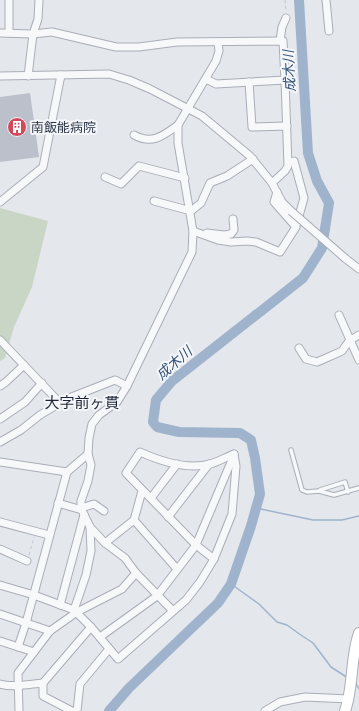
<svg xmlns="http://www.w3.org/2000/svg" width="359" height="711" viewBox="0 0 359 711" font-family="Helvetica,'Noto Sans JP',sans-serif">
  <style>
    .green { fill: #c9d6c5 }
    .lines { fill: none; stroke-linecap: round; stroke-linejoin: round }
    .stream { stroke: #9fb4cc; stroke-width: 1.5 }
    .river { stroke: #9fb4cc; stroke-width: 10 }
    .building { fill: #bbc0ca }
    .lane-casing { stroke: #a9aeb7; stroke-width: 5.5 }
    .street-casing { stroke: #a9aeb7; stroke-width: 9 }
    .secondary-casing { stroke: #a9aeb7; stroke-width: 12 }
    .path { stroke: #c2c5cb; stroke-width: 1; stroke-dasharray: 3 3; stroke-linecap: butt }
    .lane { stroke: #f7f8fa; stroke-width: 3.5 }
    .street { stroke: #f7f8fa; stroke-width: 7 }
    .secondary { stroke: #fff; stroke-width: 10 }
    .street-bridge-casing { stroke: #a9aeb7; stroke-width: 9; stroke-linecap: butt }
    .street-bridge { stroke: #f7f8fa; stroke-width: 7 }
    .labels { text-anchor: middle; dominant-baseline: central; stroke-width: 4; stroke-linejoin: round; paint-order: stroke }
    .poi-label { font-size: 13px; fill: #2b3445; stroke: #f4f6f9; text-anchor: start }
    .water-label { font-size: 14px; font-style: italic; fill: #34527a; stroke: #f4f6f9 }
    .quarter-label { font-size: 15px; fill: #1d2536; stroke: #f4f6f9 }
  </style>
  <rect width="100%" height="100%" fill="#e4e7ec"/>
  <polygon class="green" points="0,208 48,221 32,287 14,327 5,358 0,361"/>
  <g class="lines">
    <g class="stream">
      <polyline points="256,508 313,520 342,520 359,516"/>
      <polyline points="231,584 259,604 277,622 287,625 298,633 313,643 331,667 348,678"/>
      <polyline points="355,682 359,689"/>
    </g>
    <polyline class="river" points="109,711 129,688 218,603 231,584 251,526 260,494 255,458 251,440 240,433 179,432 157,427 153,422 156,400 172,381 303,278 322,248 329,203 317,181 308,153 299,0"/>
  </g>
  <polygon class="building" points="30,93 39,157 0,162 0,97"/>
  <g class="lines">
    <g class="lane-casing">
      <g id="lane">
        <polyline points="291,450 302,490 307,492 319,491 334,495 359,488"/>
        <polyline points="320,490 345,482 348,492"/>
      </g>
    </g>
    <g class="street-casing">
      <g id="street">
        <polyline points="326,0 329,31"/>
        <polyline points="0,33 33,34 52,32 116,47 139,47 177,42 283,41 285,80 288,166 285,171 272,183"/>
        <polyline points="9,33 9,0"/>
        <polyline points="280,41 282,27 286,18"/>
        <polyline points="0,76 109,74 129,80 150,89 202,116 250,156 272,183 282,202 291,211"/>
        <polyline points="28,76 33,34 38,19 39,0"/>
        <polyline points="206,79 216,84 285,80"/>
        <polyline points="249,82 252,127 287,126"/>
        <path d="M 134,135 C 152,145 163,136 178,125"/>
        <polyline points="294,161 304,198 297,223"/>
        <polyline points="105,177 121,184 139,166 185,178"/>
        <polyline points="154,201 191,211 201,203 210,183 227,176 253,159"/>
        <polyline points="0,202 43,167 61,75"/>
        <polyline points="193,231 218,240 231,242 247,241 256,242 280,252 296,227 274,202 277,192"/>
        <polyline points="207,233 224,235 231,234 234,230 233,219"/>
        <polyline points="346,259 359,269"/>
        <polyline points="339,315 359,360"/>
        <polyline points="0,340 60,403"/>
        <polyline points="299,348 306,359 317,362 324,359 342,351 349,341 359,335"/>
        <polyline points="0,386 6,382 24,365"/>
        <polyline points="0,419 25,402 42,383"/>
        <polyline points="0,442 21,430 40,415 60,403 69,398 115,380 127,386"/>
        <polyline points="0,462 67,472"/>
        <polyline points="151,498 177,464"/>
        <polyline points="58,503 82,510"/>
        <polyline points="81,508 94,504 104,511"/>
        <polyline points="168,517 209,464"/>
        <polyline points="134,520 177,569"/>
        <polyline points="0,522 49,535"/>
        <polyline points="105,543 134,520 142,491"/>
        <polyline points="0,549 27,561"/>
        <path d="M 214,559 L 196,545 L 126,473 L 140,452 C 160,461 187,470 210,464 C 218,462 226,457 234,454"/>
        <polyline points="0,585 34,595 74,610 91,627 118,659 186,600 200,582 214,559 232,514 236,466 234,454"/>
        <polyline points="60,605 84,515"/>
        <polyline points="74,610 86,575 91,551 90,527"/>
        <polyline points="173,611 136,573 125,558 105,543 90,527 81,508 81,501 88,481 91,465 88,454 89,438 92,424 99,415 117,402 127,386 192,252 193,231 178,143 178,125 216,61 219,51 218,42"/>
        <polyline points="0,614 50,631"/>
        <polyline points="100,637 157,596 196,545 234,455"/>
        <polyline points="0,641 34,652"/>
        <polyline points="18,647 26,623 67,472 88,454"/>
        <path d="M 0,684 C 13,688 30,684 43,683"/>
        <polyline points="19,711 18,673 50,631 77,612 122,589 136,573"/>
        <polyline points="72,711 43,696 43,683 91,627"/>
        <polyline points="77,711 80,684 109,649"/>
        <polyline points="265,711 280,702 305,697 349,699"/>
      </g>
    </g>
    <g class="secondary-casing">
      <path id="secondary" d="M 345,711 C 354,686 350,658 359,633"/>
    </g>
    <g class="path">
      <polyline points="285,0 286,11"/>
      <polyline points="29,555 34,537"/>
    </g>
    <use href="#lane" class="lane"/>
    <use href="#street" class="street"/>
    <use href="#secondary" class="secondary"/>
    <g class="street-bridge-casing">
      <polyline id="street-bridge" points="291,211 346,259"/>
    </g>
    <use href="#street-bridge" class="street-bridge"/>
  </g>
  <defs>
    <g id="building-disc" transform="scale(1)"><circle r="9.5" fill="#d1495b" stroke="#f4f6f9"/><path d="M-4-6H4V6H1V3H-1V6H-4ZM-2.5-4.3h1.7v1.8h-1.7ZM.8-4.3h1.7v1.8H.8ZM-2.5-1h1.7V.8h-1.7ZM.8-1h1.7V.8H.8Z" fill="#fff"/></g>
  </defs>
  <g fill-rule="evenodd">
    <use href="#building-disc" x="17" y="127"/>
  </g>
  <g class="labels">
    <g class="poi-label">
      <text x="31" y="127">南飯能病院</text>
    </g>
    <g class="water-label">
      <text transform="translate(289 71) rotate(-93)">成木川</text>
      <text transform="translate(174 363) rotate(-41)">成木川</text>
    </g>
    <g class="quarter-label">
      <text x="82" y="402">大字前ヶ貫</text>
    </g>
  </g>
</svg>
